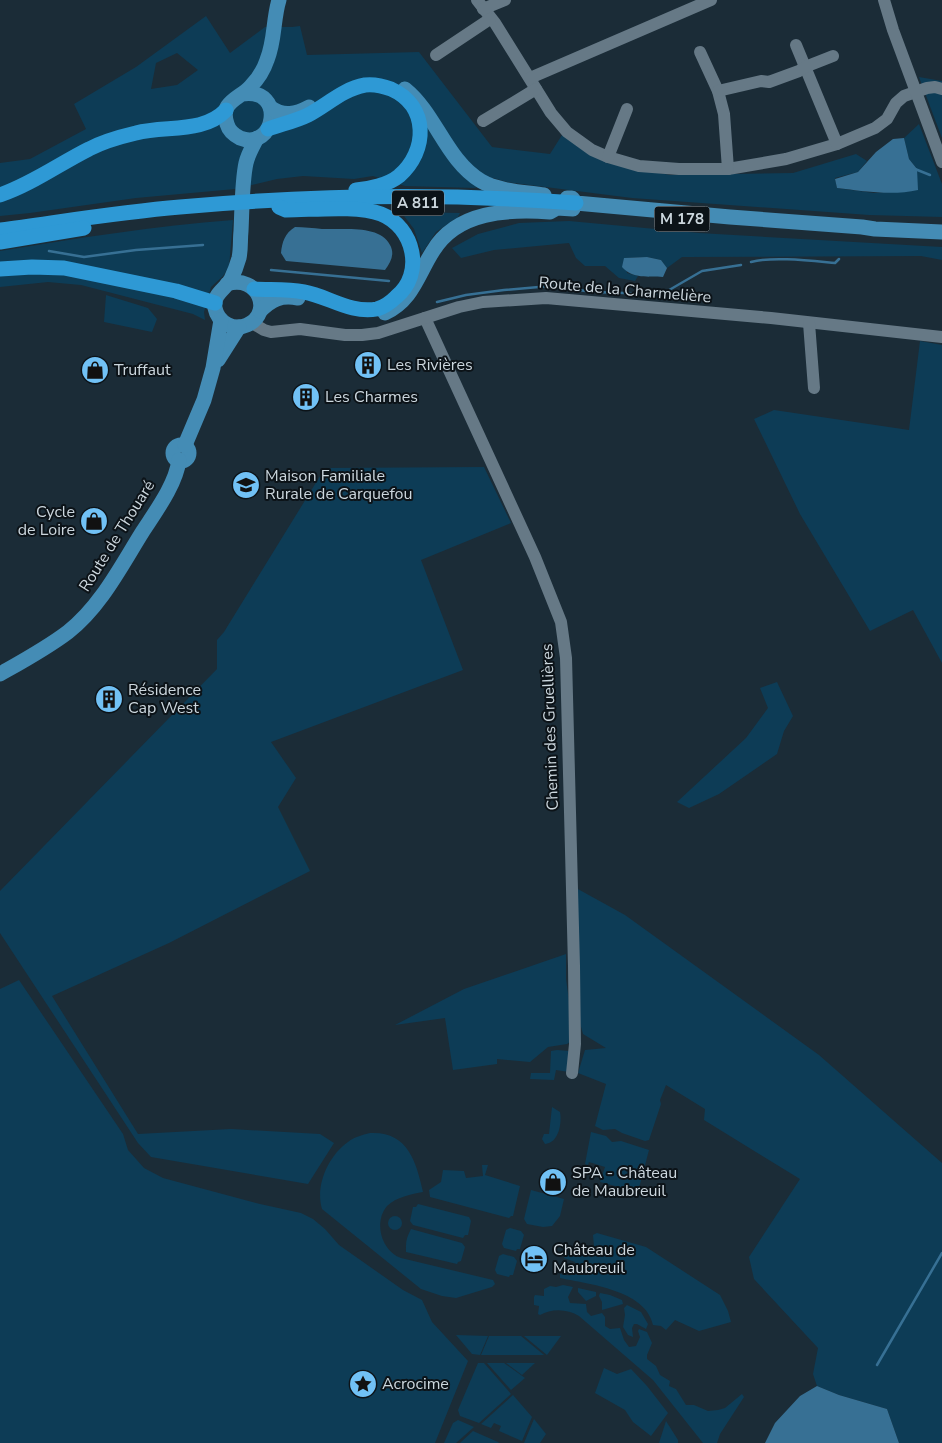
<svg xmlns="http://www.w3.org/2000/svg" width="942" height="1443" viewBox="0 0 942 1443" font-family="'Nunito Sans',sans-serif">
  <style>
    .green { fill: #0d3c56; fill-rule: evenodd }
    .water { fill: #377094 }
    .lines { fill: none; stroke-linecap: round; stroke-linejoin: round }
    .stream { stroke: #377094; stroke-width: 2.5 }
    .minor { stroke: #667986; stroke-width: 12 }
    .major { stroke: #448cb5; stroke-width: 15 }
    .highway { stroke: #2e99d5; stroke-width: 15 }
    .labels { text-anchor: middle; dominant-baseline: central; stroke-width: 4; stroke-linejoin: round; paint-order: stroke }
    .shield { fill: #0c1318; stroke: #929ca3; stroke-width: 1 }
    .shield-label { font-size: 15px; font-weight: bold; fill: #ccd7de }
    .street-label { font-size: 16px; fill: #ccd7de; stroke: #0c1318 }
    .poi-label { font-size: 16px; fill: #ccd7de; stroke: #0c1318; text-anchor: start }
  </style>
  <rect width="100%" height="100%" fill="#1b2c37"/>
  <g class="green">
    <path d="M 206,16 L 230,53 L 265,27 L 292,27 L 300,26 L 307,55 L 419,52 L 492,147 L 550,154 L 562,135 L 607,163 L 670,175 L 793,173 L 856,154 L 867,161 L 858,172 L 835,178 L 837,188 L 874,193 L 890,192 L 917,169 L 909,159 L 904,138 L 919,124 L 942,184 L 942,217 L 869,215 L 632,198 L 507,182 L 493,178 L 475,188 L 405,186 L 373,176 L 354,179 L 303,176 L 277,179 L 235,189 L 136,198 L 30,213 L 0,216 L 0,163 L 30,159 L 86,129 L 74,104 L 136,67 ZM 177,53 L 198,70 L 177,85 L 151,89 L 156,63 Z"/>
    <polygon points="919,77 942,81 942,138"/>
    <polygon points="401,212 460,213 458,217 436,232 422,253 414,229"/>
    <path d="M 233,220 L 229,267 L 223,276 L 211,287 L 204,312 L 205,320 L 193,314 L 81,285 L 48,282 L 0,287 L 0,251 C 78,238 155,226 233,220 Z"/>
    <polygon points="569,221 699,233 942,247 942,260 921,256 682,257 667,268 661,260 647,257 625,258 627,273 638,276 635,281 619,278 605,266 585,266 576,258 569,243 494,250 461,258 452,248 478,234 519,223"/>
    <polygon points="106,295 148,308 157,319 152,332 104,322"/>
    <polygon points="920,341 942,345 942,663 913,610 870,631 800,514 754,419 774,410 909,430"/>
    <polygon points="484,467 511,523 421,560 463,670 271,742 296,778 278,807 310,871 169,943 52,996 138,1134 231,1129 320,1134 334,1143 308,1184 151,1157 138,1143 0,933 0,891 217,669 217,640 224,632 325,468"/>
    <polygon points="777,682 793,716 784,731 777,754 719,794 689,808 677,802 746,738 768,708 760,688"/>
    <polygon points="576,888 625,915 819,1055 942,1163 942,1443 899,1443 887,1409 839,1395 817,1386 813,1374 818,1348 754,1279 749,1257 800,1179 704,1120 705,1109 666,1085 660,1100 661,1104 649,1140 645,1141 622,1133 615,1129 603,1130 595,1126 606,1084 578,1073 585,1050 606,1048 583,1034 578,1016"/>
    <polygon points="566,954 566,979 570,1008 570,1042 567,1044 548,1047 530,1062 497,1059 497,1064 453,1070 445,1018 395,1025 464,989"/>
    <polygon points="19,980 123,1134 128,1150 144,1168 163,1178 260,1204 301,1213 313,1219 325,1229 339,1245 403,1290 422,1300 432,1322 468,1361 435,1443 0,1443 0,989"/>
    <polygon points="557,1050 570,1051 569,1072 556,1070 554,1080 530,1079 531,1073 550,1073 551,1051"/>
    <path d="M 552,1107 L 560,1112 C 562,1123 559,1143 545,1144 L 542,1139 L 544,1134 L 549,1134 Z"/>
    <polygon points="591,1132 606,1136 612,1142 621,1141 649,1150 638,1192 600,1182 605,1167 589,1162 588,1165 585,1164"/>
    <path d="M 370,1133 C 407,1131 416,1160 423,1192 C 412,1194 396,1197 387,1206 C 373,1223 382,1251 401,1258 L 493,1280 L 495,1284 L 492,1287 L 456,1298 L 442,1296 L 421,1289 L 322,1209 C 315,1186 328,1156 348,1142 C 354,1137 362,1135 370,1133 Z"/>
    <polygon points="482,1165 488,1165 485,1175 520,1186 513,1216 511,1216 509,1218 430,1197 429,1190 441,1182 443,1170 464,1171 466,1178 483,1176"/>
    <polygon points="531,1190 564,1199 560,1216 552,1226 543,1227 527,1224 524,1219"/>
    <polygon points="418,1204 469,1217 471,1221 468,1235 465,1235 463,1238 413,1225 410,1221 413,1207 416,1207"/>
    <circle cx="395" cy="1223" r="7"/>
    <polygon points="510,1228 521,1231 524,1235 520,1249 517,1249 516,1251 504,1248 502,1244 506,1230"/>
    <path d="M 411,1229 L 462,1243 L 465,1247 L 461,1261 L 458,1262 L 457,1264 L 406,1252 C 406,1241 406,1239 411,1229 Z"/>
    <path d="M 597,1233 L 646,1247 L 720,1295 L 728,1311 L 731,1322 L 699,1331 L 675,1320 L 666,1330 L 661,1326 L 653,1325 C 646,1290 588,1284 560,1278 L 560,1274 C 567,1275 573,1278 577,1269 L 575,1262 L 564,1258 L 568,1247 L 572,1246 L 581,1252 L 590,1253 L 594,1246 L 593,1235 Z"/>
    <polygon points="503,1254 514,1257 517,1261 513,1275 510,1275 509,1277 497,1274 495,1270 499,1256"/>
    <path d="M 563,1285 L 573,1287 L 568,1297 L 570,1303 L 586,1304 L 587,1312 L 591,1316 L 602,1313 L 605,1317 L 605,1326 L 610,1329 L 620,1328 L 624,1340 L 629,1347 L 636,1346 L 640,1337 L 638,1331 L 639,1329 L 647,1332 L 652,1343 L 647,1355 L 647,1359 L 656,1366 L 660,1375 L 670,1381 L 669,1386 L 676,1389 L 686,1405 L 694,1405 L 708,1411 L 718,1410 L 725,1408 L 742,1394 L 744,1397 L 720,1434 L 717,1443 L 703,1443 L 653,1380 L 579,1316 C 568,1309 552,1308 540,1315 L 538,1314 L 539,1306 L 534,1305 L 534,1297 L 535,1295 L 544,1296 L 544,1289 L 550,1286 L 556,1287 Z"/>
    <polygon points="578,1288 596,1292 596,1296 586,1301 578,1292"/>
    <polygon points="600,1293 610,1295 622,1300 623,1304 602,1310 602,1302 599,1296"/>
    <polygon points="627,1305 641,1312 648,1324 646,1329 637,1324 634,1324 632,1328 633,1337 628,1335 623,1327 625,1315 624,1308"/>
    <polygon points="456,1335 488,1336 480,1355 472,1354"/>
    <polygon points="489,1336 521,1336 544,1355 481,1355"/>
    <polygon points="524,1336 561,1336 547,1355"/>
    <polygon points="478,1363 484,1363 511,1394 479,1423 460,1416 458,1410"/>
    <polygon points="487,1363 504,1363 525,1378 511,1390"/>
    <polygon points="506,1363 535,1363 522,1375"/>
    <polygon points="604,1368 617,1374 631,1369 647,1386 668,1413 651,1436 633,1422 625,1410 595,1393"/>
    <polygon points="513,1395 532,1417 522,1441 499,1431 501,1426 494,1423 491,1428 481,1424"/>
    <polygon points="534,1419 546,1434 540,1443 524,1443"/>
    <polygon points="458,1420 474,1427 456,1443 444,1443 453,1423"/>
    <polygon points="666,1421 678,1440 678,1443 659,1443"/>
    <polygon points="473,1431 498,1442 499,1443 460,1443"/>
  </g>
  <g class="water">
    <path d="M 904,138 L 909,159 L 917,169 L 918,190 C 892,196 863,191 837,188 L 835,179 L 858,172 L 876,152 L 893,139 Z"/>
    <path d="M 295,227 C 304,227 313,228 322,229 C 341,230 380,224 390,245 C 395,254 391,262 385,270 L 286,261 L 281,253 C 282,242 285,233 295,227 Z"/>
    <path d="M 647,257 L 661,260 L 667,268 L 663,277 C 649,276 632,279 622,267 L 624,258 Z"/>
    <polygon points="817,1386 839,1395 887,1409 899,1443 765,1443 775,1423 800,1396"/>
  </g>
  <g class="lines">
    <g class="stream">
      <polyline points="915,169 930,175"/>
      <polyline points="49,251 84,257 136,250 203,245"/>
      <path d="M 751,262 C 772,256 813,261 835,263 L 839,259"/>
      <polyline points="271,270 389,281"/>
      <polyline points="664,293 702,271 741,265"/>
      <polyline points="437,302 466,295 504,290 550,286 593,292 656,294"/>
      <polyline points="877,1365 942,1253"/>
    </g>
    <g class="minor">
      <polyline points="477,0 495,23 551,113 567,132 592,150 608,157 639,166 679,169 728,169 786,159 837,144 875,128 887,119 896,103 904,96 927,88 935,87 942,89"/>
      <polyline points="884,0 893,30 942,162"/>
      <polyline points="483,9 505,0"/>
      <polyline points="796,45 837,144"/>
      <polyline points="700,52 718,91 724,114 728,169"/>
      <polyline points="436,55 490,19"/>
      <polyline points="530,78 711,0"/>
      <polyline points="718,91 761,81 769,82 799,71 805,67 833,56"/>
      <polyline points="483,121 536,89"/>
      <polyline points="608,157 627,109"/>
      <polyline points="425,318 535,557 561,622 566,658 574,966 575,1044 572,1073"/>
      <polyline points="252,323 264,330 271,332 300,329 345,335 362,335 378,333 459,307 483,302 546,298 771,318 942,337"/>
      <polyline points="809,323 814,388"/>
    </g>
    <g class="major">
      <path d="M 405,89 C 436,114 446,160 481,181 C 498,191 524,192 544,195"/>
      <path d="M 242,94 C 287,87 275,152 240,138 C 234,135 229,131 227,124 C 219,101 240,99 251,86 C 258,79 264,69 267,60 C 275,41 273,19 279,0"/>
      <path d="M 271,108 C 284,117 296,114 309,107"/>
      <polyline points="567,198 572,198 576,203 730,217 862,227 875,229 942,232"/>
      <path d="M 227,284 C 258,274 274,313 247,325 C 234,331 218,323 215,308 C 213,293 225,290 231,279 C 234,273 237,265 239,258 C 241,249 240,240 241,231 C 242,211 242,181 246,163 C 248,154 253,146 257,138"/>
      <path d="M 260,311 C 272,299 281,295 298,298"/>
      <path d="M 385,313 C 413,300 418,274 433,251 C 457,211 508,209 550,212 L 557,208 L 573,209"/>
      <polyline points="218,360 239,327"/>
      <circle cx="181" cy="453" r="8"/>
      <polyline points="185,445 204,400 213,368 221,320"/>
      <path d="M 0,674 C 23,661 47,648 68,632 C 101,606 121,566 143,531 C 156,511 176,484 179,460"/>
    </g>
    <g class="highway">
      <path d="M 268,129 C 282,124 296,121 308,115 C 327,105 343,89 365,85 C 374,84 383,86 391,89 C 429,106 428,151 399,176 C 388,185 369,189 356,190"/>
      <path d="M 0,195 C 32,184 59,164 89,149 C 104,141 119,137 136,133 C 166,125 203,134 226,110"/>
      <path d="M 0,230 C 60,222 120,212 180,207 C 312,195 444,193 576,203"/>
      <polyline points="0,242 84,228"/>
      <polyline points="0,269 32,267 64,268 176,291 215,303"/>
      <path d="M 254,289 C 271,290 287,289 304,292 C 328,296 350,314 377,309 C 384,307 391,302 396,297 C 425,274 414,227 381,214 C 357,205 313,210 286,210 L 279,207"/>
    </g>
  </g>
  <defs>
    <g id="building-disc" transform="scale(1.4375)"><circle r="9.5" fill="#71c1f5" stroke="#0c1318"/><path d="M-4-6H4V6H1V3H-1V6H-4ZM-2.5-4.3h1.7v1.8h-1.7ZM.8-4.3h1.7v1.8H.8ZM-2.5-1h1.7V.8h-1.7ZM.8-1h1.7V.8H.8Z" fill="#111"/></g>
    <g id="shop-disc" transform="scale(1.4375)"><circle r="9.5" fill="#71c1f5" stroke="#0c1318"/><path d="M-5-2.5h2.3a2.7 3.5 0 0 1 5.4 0H5L5.5 6h-11ZM-1.5-2.5h3a1.5 2.3 0 0 0-3 0Z" fill="#111"/></g>
    <g id="school-disc" transform="scale(1.4375)"><circle r="9.5" fill="#71c1f5" stroke="#0c1318"/><path d="M0-5L7-2L0 1L-7-2ZM-4 1L0 2.5L4 1V4Q0 6-4 4Z" fill="#111"/></g>
    <g id="hotel-disc" transform="scale(1.4375)"><circle r="9.5" fill="#71c1f5" stroke="#0c1318"/><path d="M-6-4.5h1.5V1H6V5H4.5V3h-9V5H-6ZM-4 0a1.8 1.8 0 1 1 3.6 0ZM.5 0V-2.5h3Q6-2.5 6 0Z" fill="#111"/></g>
    <g id="sight-disc" transform="scale(1.4375)"><circle r="9.5" fill="#71c1f5" stroke="#0c1318"/><path d="M0-6L1.8-2.2L6-1.7L2.9 1.2L3.7 5.4L0 3.3L-3.7 5.4L-2.9 1.2L-6-1.7L-1.8-2.2Z" fill="#111"/></g>
  </defs>
  <g fill-rule="evenodd">
    <use href="#building-disc" x="368" y="365"/>
    <use href="#shop-disc" x="95" y="370"/>
    <use href="#building-disc" x="306" y="397"/>
    <use href="#school-disc" x="246" y="485"/>
    <use href="#shop-disc" x="94" y="521"/>
    <use href="#building-disc" x="109" y="699"/>
    <use href="#shop-disc" x="553" y="1182"/>
    <use href="#hotel-disc" x="534" y="1259"/>
    <use href="#sight-disc" x="363" y="1384"/>
  </g>
  <g class="labels">
    <g class="shield">
      <rect x="392" y="190.5" width="52" height="25" rx="4"/>
      <rect x="654.5" y="206.5" width="55" height="25" rx="4"/>
    </g>
    <g class="shield-label">
      <text x="418" y="203">A 811</text>
      <text x="682" y="219">M 178</text>
    </g>
    <g class="street-label">
      <text transform="translate(625 290) rotate(5)">Route de la Charmelière</text>
      <text transform="translate(117 536) rotate(-58)">Route de Thouaré</text>
      <text transform="translate(550 727) rotate(-92)">Chemin des Gruellières</text>
    </g>
    <g class="poi-label">
      <text x="387" y="365">Les Rivières</text>
      <text x="114" y="370">Truffaut</text>
      <text x="325" y="397">Les Charmes</text>
      <text x="265" y="476">Maison Familiale<tspan x="265" dy="18">Rurale de Carquefou</tspan></text>
      <text x="75" y="512" text-anchor="end">Cycle<tspan x="75" dy="18">de Loire</tspan></text>
      <text x="128" y="690">Résidence<tspan x="128" dy="18">Cap West</tspan></text>
      <text x="572" y="1173">SPA - Château<tspan x="572" dy="18">de Maubreuil</tspan></text>
      <text x="553" y="1250">Château de<tspan x="553" dy="18">Maubreuil</tspan></text>
      <text x="382" y="1384">Acrocime</text>
    </g>
  </g>
</svg>
